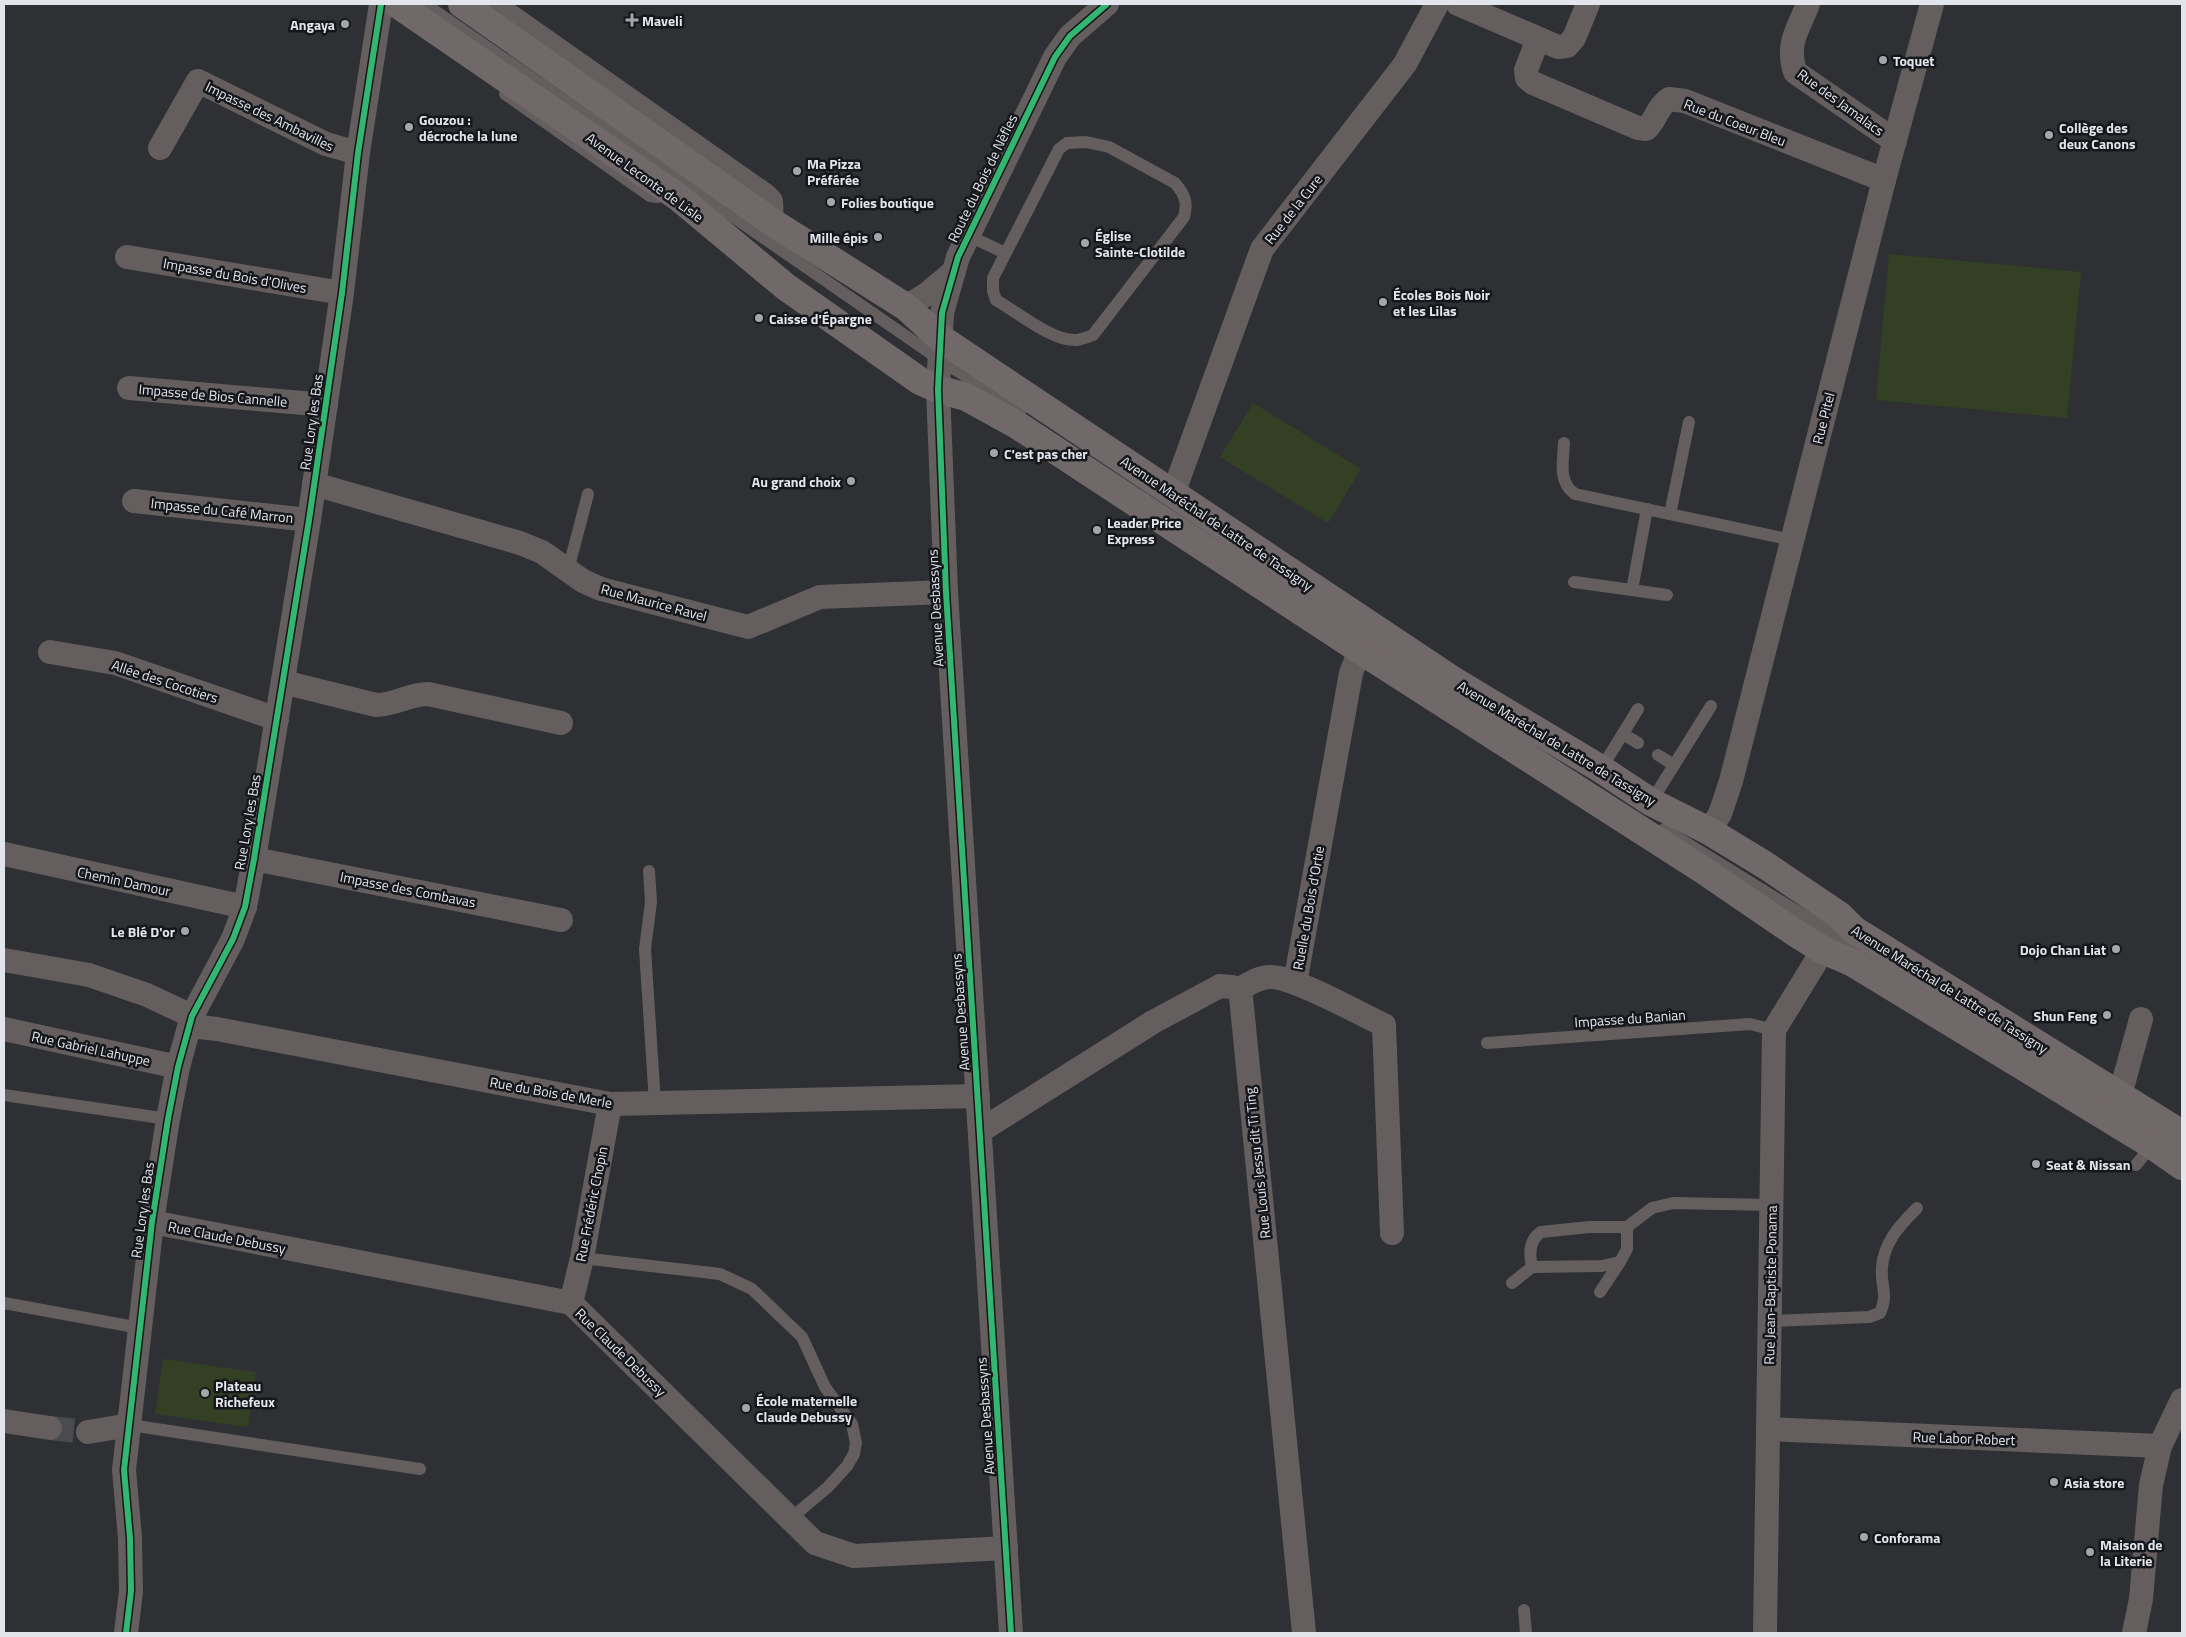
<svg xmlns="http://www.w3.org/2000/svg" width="2186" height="1637" viewBox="0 0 2186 1637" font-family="'Titillium Web',sans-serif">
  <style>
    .green { fill: #344024 }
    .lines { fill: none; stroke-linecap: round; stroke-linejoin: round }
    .minor-tunnel { stroke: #494b4f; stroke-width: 24; stroke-dasharray: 24 12; stroke-linecap: butt }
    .service { stroke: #655e5f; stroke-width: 12 }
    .minor { stroke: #655e5f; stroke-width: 24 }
    .secondary { stroke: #71686a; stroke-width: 28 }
    .cycleway-casing { stroke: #15171b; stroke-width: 9 }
    .cycleway { stroke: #33b770; stroke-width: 6 }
    .poi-dot { fill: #a3a6ab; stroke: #15171b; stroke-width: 2 }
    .labels { text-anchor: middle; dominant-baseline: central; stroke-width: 5; stroke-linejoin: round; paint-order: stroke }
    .poi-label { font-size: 14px; font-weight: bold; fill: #e2e5eb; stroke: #15171b; text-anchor: start }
    .street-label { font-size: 14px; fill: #e2e5eb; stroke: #15171b }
  </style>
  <rect width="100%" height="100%" fill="#2e3034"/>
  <g class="green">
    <polygon points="1889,254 2081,272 2067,418 1876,400"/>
    <polygon points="1253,403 1361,469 1328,523 1220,457"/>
    <polygon points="163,1359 256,1372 248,1427 155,1414"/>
  </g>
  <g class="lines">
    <polyline class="minor-tunnel" points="50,1428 88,1432"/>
    <g class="service">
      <polyline points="425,4 939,359 1020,412"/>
      <polyline points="505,94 650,196 657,197 669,194"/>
      <path d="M 1086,142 L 1109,147 L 1175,183 C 1185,195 1188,202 1184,217 L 1093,335 C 1088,337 1083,339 1077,340 C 1053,342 1017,312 996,300 L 993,291 L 993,278 L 1059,149 L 1067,143 Z"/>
      <polyline points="967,235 1005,253"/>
      <path d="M 1564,443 C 1563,462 1558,482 1575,494 L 1792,540"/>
      <polyline points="1670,514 1689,422"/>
      <polyline points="568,570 588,494"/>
      <polyline points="1574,582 1632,590 1647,509"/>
      <polyline points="1632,590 1667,595"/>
      <polyline points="1623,734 1638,743"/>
      <polyline points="1658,755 1674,765"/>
      <polyline points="1601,769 1638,709"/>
      <polyline points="1651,802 1711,706"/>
      <polyline points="1664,829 1939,999"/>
      <polyline points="649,871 651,902 645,949 655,1103"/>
      <polyline points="1487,1043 1750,1024 1774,1030"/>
      <polyline points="4,1095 168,1119"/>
      <polyline points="2136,1165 2152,1145"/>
      <polyline points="582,1258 720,1274 752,1289 802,1337 825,1387 852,1424 856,1443 854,1454 847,1466 828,1487 790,1519"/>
      <path d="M 1532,1267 C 1529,1254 1529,1240 1541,1232 L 1589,1227 L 1627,1227"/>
      <polyline points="1512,1283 1532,1267 1602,1266 1620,1262 1627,1249 1627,1227 1652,1208 1673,1203 1771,1205"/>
      <polyline points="1600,1292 1620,1262"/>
      <polyline points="4,1303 140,1328"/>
      <path d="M 1771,1321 L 1869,1317 L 1880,1313 C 1889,1293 1880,1286 1882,1267 C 1884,1242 1900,1225 1917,1208"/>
      <polyline points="130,1425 420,1469"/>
      <polyline points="1524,1610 1526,1633"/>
    </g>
    <g class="minor">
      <polyline points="1458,4 1558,47 1567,46 1574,38 1588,4"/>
      <path d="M 1808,4 C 1798,30 1786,43 1795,72 L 1895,141"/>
      <path d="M 476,13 C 484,5 490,5 500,9 L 765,195 L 771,201 L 772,222"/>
      <path d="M 1538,39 L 1526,70 L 1527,78 L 1533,83 L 1638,128 L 1646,129 C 1657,119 1656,108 1669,99 L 1685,101 L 1884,180"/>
      <polyline points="160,148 198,81 326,144 358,153"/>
      <polyline points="127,257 342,293"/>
      <polyline points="906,307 927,294 952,273"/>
      <polyline points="129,388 326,405"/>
      <polyline points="314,484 520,543 542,552 583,581 601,589 748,627 820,597 946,592"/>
      <polyline points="1173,494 1262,249 1405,64 1437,4"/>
      <polyline points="134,501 309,520"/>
      <polyline points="50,652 115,663 277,719"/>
      <path d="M 283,682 L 376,705 C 396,705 408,694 428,694 L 561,723"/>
      <polyline points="1709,831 1720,814 1731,781 1884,180 1932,4"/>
      <polyline points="4,854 245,907"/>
      <polyline points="254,859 561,920"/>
      <polyline points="4,960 89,975 147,995 192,1016"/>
      <polyline points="1295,983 1351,673 1360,650"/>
      <path d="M 1238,990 C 1248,984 1259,977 1270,977 C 1293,976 1360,1014 1384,1025 L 1392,1233"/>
      <polyline points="190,1026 217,1029 610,1104 978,1096"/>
      <polyline points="4,1029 178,1067"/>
      <polyline points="2120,1095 2141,1019"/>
      <polyline points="980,1131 1153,1022 1220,986 1232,987 1238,990 1241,997 1304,1633"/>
      <polyline points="152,1222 571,1303 815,1543 854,1556 1006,1548"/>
      <polyline points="571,1303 582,1258 610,1104"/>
      <polyline points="4,1421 50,1428"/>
      <polyline points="1768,1429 2160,1446"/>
      <polyline points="88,1432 130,1425"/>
      <polyline points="126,1633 131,1591 130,1538 124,1470 152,1222 168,1119 178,1067 192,1016 233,939 245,907 254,859 309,520 342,293 358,153 381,4"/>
      <polyline points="1011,1633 946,592 938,389 942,313 958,257 1055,57 1070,36 1107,4"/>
      <polyline points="1765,1633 1774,1030 1823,950"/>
      <polyline points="2134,1633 2141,1599 2151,1485 2160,1446 2182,1400"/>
    </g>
    <g class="secondary">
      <polyline points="397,4 678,197 786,287 920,381 938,389 966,397 1017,425 1360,650 1703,870 1794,932 1823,950 1853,963 2152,1145 2182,1166"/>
      <polyline points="462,4 772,222 906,307 940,338 1451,679 1601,769 1651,802 1709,831 1765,865 1839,915 1854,930 2182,1134"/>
    </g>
    <g class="cycleway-casing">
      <g id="cycleway">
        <polyline points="126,1633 131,1591 130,1538 124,1470 152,1222 168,1119 178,1067 192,1016 233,939 245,907 254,859 309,520 342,293 358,153 381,4"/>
        <polyline points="1011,1633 946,592 938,389 942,313 958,257 1055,57 1070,36 1107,4"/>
      </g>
    </g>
    <use href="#cycleway" class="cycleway"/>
  </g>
  <g class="poi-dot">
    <path d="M629.5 12.5h5v5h5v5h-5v5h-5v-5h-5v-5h5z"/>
    <circle cx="345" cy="24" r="5"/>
    <circle cx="1883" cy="60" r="5"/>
    <circle cx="409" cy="127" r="5"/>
    <circle cx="2049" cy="135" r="5"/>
    <circle cx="797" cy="171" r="5"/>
    <circle cx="831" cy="202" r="5"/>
    <circle cx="878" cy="237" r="5"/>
    <circle cx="1085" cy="243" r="5"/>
    <circle cx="1383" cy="302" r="5"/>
    <circle cx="759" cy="318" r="5"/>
    <circle cx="994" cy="453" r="5"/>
    <circle cx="851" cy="481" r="5"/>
    <circle cx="1097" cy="530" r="5"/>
    <circle cx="185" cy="931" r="5"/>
    <circle cx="2116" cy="949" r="5"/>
    <circle cx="2107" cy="1015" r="5"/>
    <circle cx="2036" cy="1164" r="5"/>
    <circle cx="205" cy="1393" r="5"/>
    <circle cx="746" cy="1408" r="5"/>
    <circle cx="2054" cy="1482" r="5"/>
    <circle cx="1864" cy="1537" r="5"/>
    <circle cx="2090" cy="1552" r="5"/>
  </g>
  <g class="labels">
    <g class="poi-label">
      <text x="642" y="20">Maveli</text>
      <text x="335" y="24" text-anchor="end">Angaya</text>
      <text x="1893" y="60">Toquet</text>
      <text x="419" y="119">Gouzou :<tspan x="419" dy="16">décroche la lune</tspan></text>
      <text x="2059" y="127">Collège des<tspan x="2059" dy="16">deux Canons</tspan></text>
      <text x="807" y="163">Ma Pizza<tspan x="807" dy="16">Préférée</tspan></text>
      <text x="841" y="202">Folies boutique</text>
      <text x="1095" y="235">Église<tspan x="1095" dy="16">Sainte-Clotilde</tspan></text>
      <text x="868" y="237" text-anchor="end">Mille épis</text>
      <text x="1393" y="294">Écoles Bois Noir<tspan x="1393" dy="16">et les Lilas</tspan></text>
      <text x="769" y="318">Caisse d'Épargne</text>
      <text x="1004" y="453">C'est pas cher</text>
      <text x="841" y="481" text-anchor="end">Au grand choix</text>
      <text x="1107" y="522">Leader Price<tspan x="1107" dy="16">Express</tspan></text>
      <text x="175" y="931" text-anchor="end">Le Blé D'or</text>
      <text x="2106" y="949" text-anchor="end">Dojo Chan Liat</text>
      <text x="2097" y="1015" text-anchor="end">Shun Feng</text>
      <text x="2046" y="1164">Seat &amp; Nissan</text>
      <text x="215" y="1385">Plateau<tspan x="215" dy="16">Richefeux</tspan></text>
      <text x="756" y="1400">École maternelle<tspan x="756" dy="16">Claude Debussy</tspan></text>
      <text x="2064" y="1482">Asia store</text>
      <text x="1874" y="1537">Conforama</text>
      <text x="2100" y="1544">Maison de<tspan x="2100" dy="16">la Literie</tspan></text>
    </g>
    <g class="street-label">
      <text transform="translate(1841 102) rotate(36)">Rue des Jamalacs</text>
      <text transform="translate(270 116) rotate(26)">Impasse des Ambavilles</text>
      <text transform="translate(1735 122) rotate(21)">Rue du Coeur Bleu</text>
      <text transform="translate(645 177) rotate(36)">Avenue Leconte de Lisle</text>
      <text transform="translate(982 178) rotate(-64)">Route du Bois de Nèfles</text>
      <text transform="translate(1293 209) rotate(-52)">Rue de la Cure</text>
      <text transform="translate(235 275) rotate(10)">Impasse du Bois d'Olives</text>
      <text transform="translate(213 395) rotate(5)">Impasse de Bios Cannelle</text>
      <text transform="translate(1823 418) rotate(-76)">Rue Pitel</text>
      <text transform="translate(311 422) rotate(-82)">Rue Lory les Bas</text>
      <text transform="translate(222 510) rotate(6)">Impasse du Café Marron</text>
      <text transform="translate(1217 523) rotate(34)">Avenue Maréchal de Lattre de Tassigny</text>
      <text transform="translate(654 602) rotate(15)">Rue Maurice Ravel</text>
      <text transform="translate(935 608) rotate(-93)">Avenue Desbassyns</text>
      <text transform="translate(165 681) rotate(18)">Allée des Cocotiers</text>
      <text transform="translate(1557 743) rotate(31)">Avenue Maréchal de Lattre de Tassigny</text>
      <text transform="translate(247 822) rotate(-80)">Rue Lory les Bas</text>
      <text transform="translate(124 881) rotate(12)">Chemin Damour</text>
      <text transform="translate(408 889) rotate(11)">Impasse des Combavas</text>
      <text transform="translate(1308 908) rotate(-80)">Ruelle du Bois d'Ortie</text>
      <text transform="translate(1950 989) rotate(32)">Avenue Maréchal de Lattre de Tassigny</text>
      <text transform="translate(960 1012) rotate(-94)">Avenue Desbassyns</text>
      <text transform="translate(1630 1018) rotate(-4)">Impasse du Banian</text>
      <text transform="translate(91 1048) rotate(12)">Rue Gabriel Lahuppe</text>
      <text transform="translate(551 1092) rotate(10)">Rue du Bois de Merle</text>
      <text transform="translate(1257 1163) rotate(-96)">Rue Louis Jessu dit Ti Ting</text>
      <text transform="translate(591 1204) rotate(-79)">Rue Frédéric Chopin</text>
      <text transform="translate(142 1210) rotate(-82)">Rue Lory les Bas</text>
      <text transform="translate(227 1237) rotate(11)">Rue Claude Debussy</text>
      <text transform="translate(1770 1285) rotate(-89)">Rue Jean-Baptiste Ponama</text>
      <text transform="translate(621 1352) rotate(44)">Rue Claude Debussy</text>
      <text transform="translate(985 1416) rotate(-94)">Avenue Desbassyns</text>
      <text transform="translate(1964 1438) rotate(2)">Rue Labor Robert</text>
    </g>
  </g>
  <rect width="2186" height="1637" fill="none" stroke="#e2e5eb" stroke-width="10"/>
</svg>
